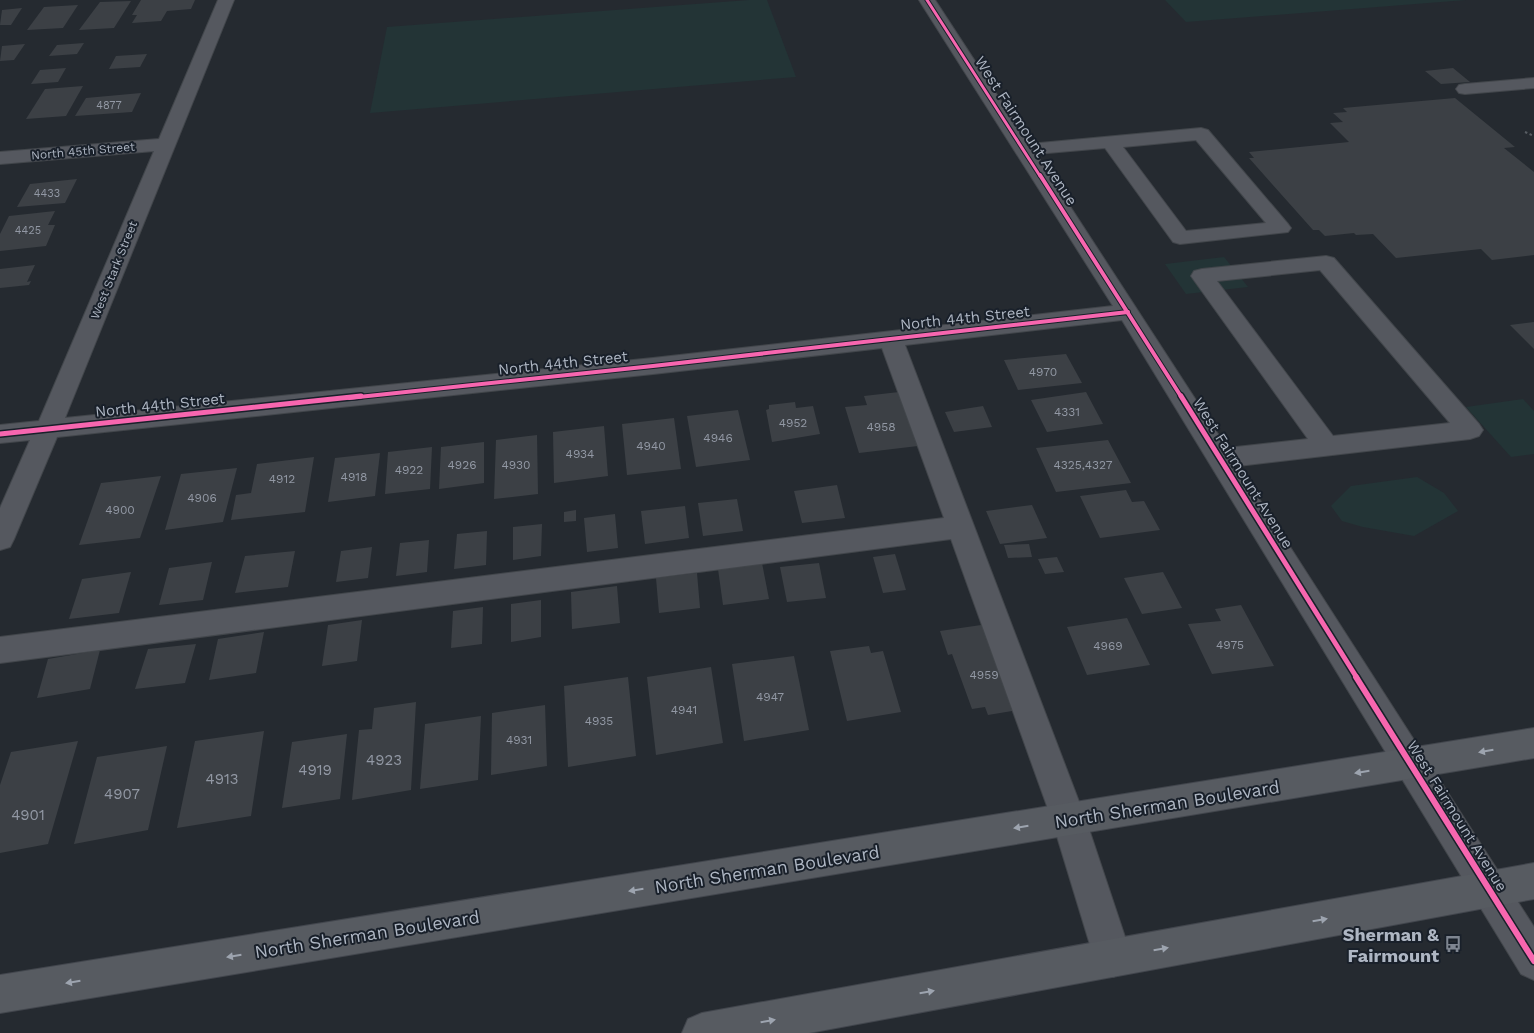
<svg xmlns="http://www.w3.org/2000/svg" width="1534" height="1033" viewBox="0 0 1534 1033" font-family="'Work Sans',sans-serif">
  <style>
    .green { fill: #233436 }
    .building { fill: #3c4045 }
    .lines { fill: none; stroke-linecap: round; stroke-linejoin: round }
    .minor-casing { stroke: #42464b; stroke-width: 2 }
    .major-casing { stroke: #42464d; stroke-width: 2 }
    .path { stroke: #585d63; stroke-width: 2; stroke-dasharray: 2.5 2.5; stroke-linecap: butt }
    .minor { fill: #55585f; fill-rule: evenodd }
    .major { fill: #575b61; fill-rule: evenodd }
    .cycleway-far3-casing { stroke: #19202a; stroke-width: 5 }
    .cycleway-far2-casing { stroke: #19202a; stroke-width: 6 }
    .cycleway-far1-casing { stroke: #19202a; stroke-width: 8 }
    .cycleway-casing { stroke: #19202a; stroke-width: 9 }
    .cycleway-far3 { stroke: #f766af; stroke-width: 3 }
    .cycleway-far2 { stroke: #f766af; stroke-width: 4 }
    .cycleway-far1 { stroke: #f766af; stroke-width: 5 }
    .cycleway { stroke: #f766af; stroke-width: 6 }
    .oneway { fill: #9da4af }
    .labels { text-anchor: middle; dominant-baseline: central; stroke-width: 4; stroke-linejoin: round; paint-order: stroke }
    .far-number-label { font-size: 11px; fill: #9298a4 }
    .far-street-label { font-size: 12px; fill: #aeb6c3; stroke: #19202a }
    .number-label { font-size: 12px; fill: #9298a4 }
    .street-label { font-size: 15px; fill: #aeb6c3; stroke: #19202a }
    .near-number-label { font-size: 15px; fill: #9298a4 }
    .near-street-label { font-size: 18px; fill: #aeb6c3; stroke: #19202a }
    .near-poi-label { font-size: 18px; font-weight: bold; fill: #aeb6c3; stroke: #19202a; text-anchor: end }
  </style>
  <rect width="100%" height="100%" fill="#252a30"/>
  <g class="green">
    <polygon points="749,0 767,0 796,77 370,113 387,27"/>
    <polygon points="1165,0 1466,0 1186,22"/>
    <polygon points="1224,257 1248,287 1186,294 1165,264"/>
    <polygon points="1523,399 1534,411 1534,454 1511,457 1466,407"/>
    <polygon points="1417,477 1444,493 1458,511 1414,536 1363,527 1342,521 1331,506 1351,486"/>
  </g>
  <g class="building">
    <polygon points="141,0 195,0 191,9 167,11 161,21 132,23 137,15 132,15"/>
    <polygon points="131,1 114,28 79,30 100,2"/>
    <polygon points="78,5 63,28 27,30 44,7"/>
    <polygon points="22,8 11,25 0,25 2,10"/>
    <polygon points="84,43 77,54 49,56 57,45"/>
    <polygon points="25,44 14,60 0,61 2,46"/>
    <polygon points="147,54 140,67 109,69 116,56"/>
    <polygon points="66,68 58,82 31,84 40,70"/>
    <polygon points="1453,68 1470,82 1441,84 1425,71"/>
    <polygon points="83,86 66,116 26,119 45,89"/>
    <polygon points="141,93 132,112 75,116 86,98"/>
    <polygon points="1455,98 1515,147 1504,148 1534,172 1534,255 1492,260 1481,249 1396,258 1373,234 1356,235 1354,233 1325,236 1319,230 1313,230 1249,158 1254,158 1249,152 1349,142 1330,123 1343,122 1333,113 1347,112 1343,108"/>
    <polygon points="77,179 65,203 17,207 30,184"/>
    <polygon points="55,211 48,225 55,225 46,246 0,251 0,234 9,216"/>
    <polygon points="35,265 27,282 31,281 29,285 0,288 0,269"/>
    <polygon points="1534,322 1534,349 1510,325"/>
    <polygon points="1066,354 1082,383 1018,390 1004,360"/>
    <polygon points="899,392 918,446 859,453 845,407 867,405 864,396"/>
    <polygon points="1086,392 1103,424 1047,432 1031,400"/>
    <polygon points="795,402 796,408 813,406 820,434 772,442 766,410 769,409 769,405"/>
    <polygon points="983,406 992,427 954,432 945,412"/>
    <polygon points="738,410 750,460 696,467 687,416"/>
    <polygon points="674,418 681,469 627,475 622,424"/>
    <polygon points="604,426 608,476 554,483 553,432"/>
    <polygon points="537,435 538,494 494,499 496,440"/>
    <polygon points="1108,440 1131,483 1056,492 1036,448"/>
    <polygon points="484,442 484,483 439,489 441,447"/>
    <polygon points="432,447 430,489 385,494 388,452"/>
    <polygon points="380,453 375,496 328,502 335,458"/>
    <polygon points="314,457 305,512 231,520 236,495 251,493 257,464"/>
    <polygon points="237,468 223,522 165,530 181,474"/>
    <polygon points="161,476 140,538 79,545 101,483"/>
    <polygon points="837,485 845,518 802,523 794,491"/>
    <polygon points="1126,490 1132,502 1144,501 1160,530 1100,538 1080,496"/>
    <polygon points="737,499 743,531 703,536 698,503"/>
    <polygon points="1032,505 1047,538 1000,544 986,511"/>
    <polygon points="685,506 689,538 645,544 641,511"/>
    <polygon points="576,510 576,521 564,522 564,512"/>
    <polygon points="615,514 618,548 587,552 584,518"/>
    <polygon points="542,524 541,556 513,560 513,527"/>
    <polygon points="487,531 486,565 454,569 457,534"/>
    <polygon points="429,540 427,572 396,576 400,543"/>
    <polygon points="1029,544 1032,557 1008,558 1004,545"/>
    <polygon points="372,547 368,578 336,582 341,551"/>
    <polygon points="295,551 288,587 235,593 245,556"/>
    <polygon points="895,554 906,590 883,593 873,557"/>
    <polygon points="1057,557 1064,572 1045,574 1038,559"/>
    <polygon points="212,562 203,600 159,605 169,568"/>
    <polygon points="762,563 769,599 723,605 718,569"/>
    <polygon points="819,563 826,598 787,602 780,567"/>
    <polygon points="131,572 119,613 69,619 82,579"/>
    <polygon points="1163,572 1182,608 1142,614 1124,578"/>
    <polygon points="697,573 700,608 659,613 656,578"/>
    <polygon points="617,586 620,623 572,629 571,592"/>
    <polygon points="541,600 541,637 511,642 511,604"/>
    <polygon points="1241,605 1274,666 1212,674 1188,624 1221,621 1215,609"/>
    <polygon points="483,607 482,644 451,648 453,611"/>
    <polygon points="1127,618 1150,665 1087,675 1067,627"/>
    <polygon points="362,620 357,661 322,666 328,625"/>
    <polygon points="988,624 1018,710 988,715 985,707 972,709 952,654 948,655 940,631"/>
    <polygon points="264,632 256,673 209,680 218,639"/>
    <polygon points="196,644 185,683 135,689 148,649"/>
    <polygon points="869,646 871,653 883,651 901,712 847,721 830,651"/>
    <polygon points="100,650 90,689 37,698 48,659"/>
    <polygon points="794,656 809,730 744,741 732,664"/>
    <polygon points="711,667 723,743 656,755 647,677"/>
    <polygon points="628,677 636,756 568,767 564,686"/>
    <polygon points="416,702 411,790 352,800 359,730 372,729 374,708"/>
    <polygon points="545,705 547,766 491,775 492,713"/>
    <polygon points="481,716 478,780 420,789 425,724"/>
    <polygon points="264,731 251,816 177,828 195,741"/>
    <polygon points="347,734 340,799 282,808 292,742"/>
    <polygon points="78,741 48,844 0,853 0,785 11,752"/>
    <polygon points="167,746 148,830 74,844 97,757"/>
  </g>
  <g class="lines">
    <g class="minor-casing">
      <g id="minor">
        <path d="M 218,0 L 234,0 L 65,418 L 653,358 L 1113,306 L 919,0 L 935,0 L 1029,144 L 1201,128 L 1208,130 L 1288,224 L 1291,228 L 1288,232 L 1180,244 L 1173,242 L 1105,148 L 1036,154 L 1227,448 L 1308,439 L 1191,276 L 1194,271 L 1202,269 L 1326,256 L 1334,258 L 1479,424 L 1483,430 L 1479,436 L 1470,439 L 1238,466 L 1534,927 L 1534,980 L 1521,974 L 1122,320 L 905,345 L 1086,820 L 1132,958 L 1126,971 L 1113,977 L 1100,971 L 1094,958 L 1052,820 L 951,539 L 0,663 L 0,637 L 944,518 L 882,348 L 653,374 L 57,437 L 14,539 L 10,547 L 0,550 L 0,508 L 30,440 L 0,443 L 0,425 L 39,421 L 154,151 L 0,164 L 0,152 L 159,139 ZM 1196,140 L 1266,223 L 1186,231 L 1123,147 ZM 1320,270 L 1450,423 L 1333,436 L 1217,281 Z"/>
        <polygon points="1534,78 1534,88 1465,94 1459,93 1456,89 1459,85 1465,84"/>
      </g>
    </g>
    <g class="major-casing">
      <g id="major">
        <polygon points="1534,728 1534,758 0,1013 0,975"/>
        <polygon points="1534,863 1534,899 809,1033 682,1033 688,1019 702,1013"/>
      </g>
    </g>
    <polyline class="path" points="1525,132 1534,136"/>
    <use href="#minor" class="minor"/>
    <use href="#major" class="major"/>
    <g class="cycleway-far3-casing">
      <polyline id="cycleway-far3" points="927,0 1040,176"/>
    </g>
    <g class="cycleway-far2-casing">
      <g id="cycleway-far2">
        <polyline points="1040,175 1182,398"/>
        <polyline points="349,398 653,366 1128,312"/>
      </g>
    </g>
    <g class="cycleway-far1-casing">
      <g id="cycleway-far1">
        <polyline points="1181,396 1357,678"/>
        <polyline points="0,434 361,396"/>
      </g>
    </g>
    <g class="cycleway-casing">
      <polyline id="cycleway" points="1356,677 1534,961"/>
    </g>
    <use href="#cycleway-far3" class="cycleway-far3"/>
    <use href="#cycleway-far2" class="cycleway-far2"/>
    <use href="#cycleway-far1" class="cycleway-far1"/>
    <use href="#cycleway" class="cycleway"/>
  </g>
  <defs><path id="oneway-solid" d="M-6-.8H1V-3.2L6.5 0L1 3.2V.8H-6Z" transform="scale(1.25)"/></defs>
  <g class="oneway">
    <use href="#oneway-solid" transform="translate(1486 751) rotate(170)"/>
    <use href="#oneway-solid" transform="translate(1362 772) rotate(171)"/>
    <use href="#oneway-solid" transform="translate(1021 827) rotate(171)"/>
    <use href="#oneway-solid" transform="translate(636 890) rotate(171)"/>
    <use href="#oneway-solid" transform="translate(1320 920) rotate(-10)"/>
    <use href="#oneway-solid" transform="translate(1161 949) rotate(-10)"/>
    <use href="#oneway-solid" transform="translate(234 956) rotate(171)"/>
    <use href="#oneway-solid" transform="translate(73 982) rotate(171)"/>
    <use href="#oneway-solid" transform="translate(927 992) rotate(-10)"/>
    <use href="#oneway-solid" transform="translate(768 1021) rotate(-10)"/>
  </g>
  <defs>
    <g id="bus-bare" transform="scale(1.35)"><path d="M-5-6H5V4H4V6H2V4H-2V6H-4V4H-5ZM-3.5-4V0h7V-4ZM-3.5 1.2v1.5H-2V1.2ZM2 1.2v1.5H3.5V1.2Z" fill="#7e8590" stroke="#19202a" stroke-width="2.5" paint-order="stroke"/></g>
  </defs>
  <g fill-rule="evenodd">
    <use href="#bus-bare" x="1453" y="944"/>
  </g>
  <g class="labels">
    <g class="far-number-label">
      <text x="109" y="105">4877</text>
      <text x="47" y="193">4433</text>
      <text x="28" y="230">4425</text>
    </g>
    <g class="far-street-label">
      <text transform="translate(83 151) rotate(-5)">North 45th Street</text>
      <text transform="translate(114 270) rotate(-68)">West Stark Street</text>
    </g>
    <g class="number-label">
      <text x="1043" y="372">4970</text>
      <text x="1067" y="412">4331</text>
      <text x="793" y="423">4952</text>
      <text x="881" y="427">4958</text>
      <text x="718" y="438">4946</text>
      <text x="651" y="446">4940</text>
      <text x="580" y="454">4934</text>
      <text x="462" y="465">4926</text>
      <text x="516" y="465">4930</text>
      <text x="1083" y="465">4325,4327</text>
      <text x="409" y="470">4922</text>
      <text x="354" y="477">4918</text>
      <text x="282" y="479">4912</text>
      <text x="202" y="498">4906</text>
      <text x="120" y="510">4900</text>
      <text x="1230" y="645">4975</text>
      <text x="1108" y="646">4969</text>
      <text x="984" y="675">4959</text>
      <text x="770" y="697">4947</text>
      <text x="684" y="710">4941</text>
      <text x="599" y="721">4935</text>
      <text x="519" y="740">4931</text>
    </g>
    <g class="street-label">
      <text transform="translate(1026 131) rotate(57)">West Fairmount Avenue</text>
      <text transform="translate(965 318) rotate(-6)">North 44th Street</text>
      <text transform="translate(563 363) rotate(-6)">North 44th Street</text>
      <text transform="translate(160 405) rotate(-6)">North 44th Street</text>
      <text transform="translate(1243 473) rotate(58)">West Fairmount Avenue</text>
      <text transform="translate(1457 816) rotate(58)">West Fairmount Avenue</text>
    </g>
    <g class="near-number-label">
      <text x="384" y="760">4923</text>
      <text x="315" y="770">4919</text>
      <text x="222" y="779">4913</text>
      <text x="122" y="794">4907</text>
      <text x="28" y="815">4901</text>
    </g>
    <g class="near-street-label">
      <text transform="translate(1167 804) rotate(-9)">North Sherman Boulevard</text>
      <text transform="translate(767 869) rotate(-9)">North Sherman Boulevard</text>
      <text transform="translate(367 934) rotate(-9)">North Sherman Boulevard</text>
    </g>
    <g class="near-poi-label">
      <text x="1439" y="934">Sherman &amp;<tspan x="1439" dy="21">Fairmount</tspan></text>
    </g>
  </g>
</svg>
